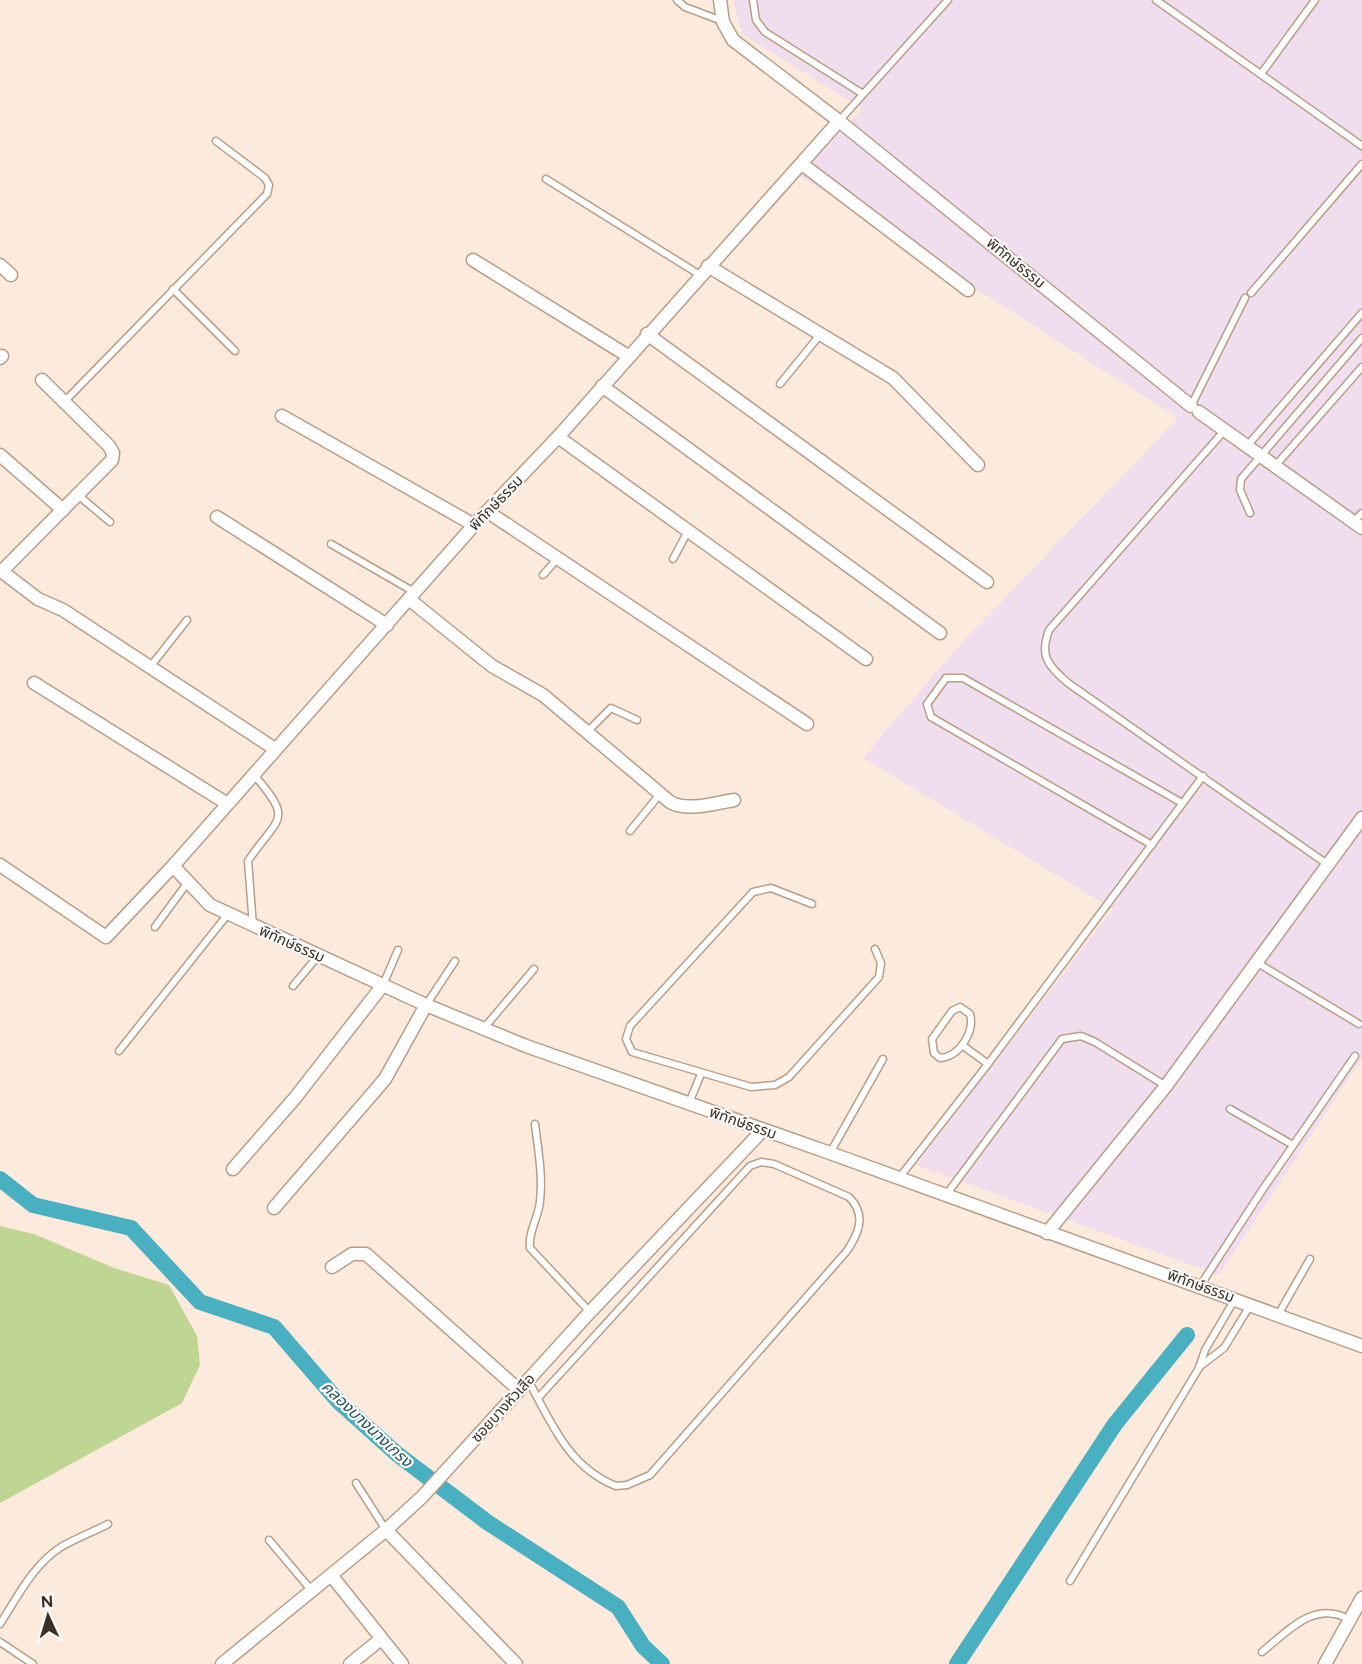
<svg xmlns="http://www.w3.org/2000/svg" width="1362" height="1664" viewBox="0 0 1362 1664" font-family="Figtree,'Noto Sans Thai',sans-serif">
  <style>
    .industrial { fill: #f0dded }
    .green { fill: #bed593 }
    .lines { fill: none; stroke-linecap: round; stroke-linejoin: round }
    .canal { stroke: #49b0c1; stroke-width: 16 }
    .service-casing { stroke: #b99e87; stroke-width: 9 }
    .minor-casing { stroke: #b99e87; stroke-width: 15 }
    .service { stroke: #fff; stroke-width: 6 }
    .minor { stroke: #fff; stroke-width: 12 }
    .labels { text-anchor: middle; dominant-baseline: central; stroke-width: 4.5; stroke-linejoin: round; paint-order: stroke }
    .street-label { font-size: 15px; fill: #3a3026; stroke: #fbfbfb }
    .water-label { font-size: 16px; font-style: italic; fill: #27545c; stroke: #fbfbfb }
  </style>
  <rect width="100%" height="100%" fill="#fceadc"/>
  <polygon class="industrial" points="733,0 1362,0 1362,1058 1219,1275 916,1165 1113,909 863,758 956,649 1178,418 800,176 862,109 742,34"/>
  <polygon class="green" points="0,1226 34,1234 114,1268 169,1285 197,1336 200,1365 182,1403 0,1503"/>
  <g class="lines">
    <g class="canal">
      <polyline points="0,1179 33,1205 131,1228 200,1302 274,1327 338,1401 397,1454 487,1522 618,1607 643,1646 662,1664"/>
      <polyline points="957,1664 1115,1424 1187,1335"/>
    </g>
    <g class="service-casing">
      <g id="service">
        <polyline points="677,0 685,7 722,21"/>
        <polyline points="753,0 756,20 765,32 863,94"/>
        <polyline points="1156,0 1362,146"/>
        <polyline points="1261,74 1315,0"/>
        <polyline points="839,121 948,0"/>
        <polyline points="546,179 700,275"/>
        <polyline points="173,289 235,351"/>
        <polyline points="1251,293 1362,164"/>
        <polyline points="780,384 819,336"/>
        <polyline points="64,402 267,194 269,185 265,178 216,141"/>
        <polyline points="1191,406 1245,298"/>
        <path d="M 1224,431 L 1049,630 C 1039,657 1048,665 1068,683 L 1327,864"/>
        <polyline points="1247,446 1362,313"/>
        <polyline points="1276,465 1362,367"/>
        <polyline points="78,495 110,522"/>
        <polyline points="1250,513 1240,490 1241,479 1362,338"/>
        <polyline points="1354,521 1362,513"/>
        <polyline points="331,544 416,593"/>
        <polyline points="673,559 688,531"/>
        <polyline points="543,575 557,559"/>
        <polyline points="150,667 187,620"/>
        <polyline points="587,732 611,708 637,720"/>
        <polyline points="630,831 660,794"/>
        <polyline points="1152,845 931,717 927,704 946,678 963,678 1182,803"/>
        <polyline points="812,904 771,888 753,892 630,1026 626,1039 632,1052 751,1087 775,1085 789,1077 879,977 881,963 875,949"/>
        <path d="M 253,926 L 248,861 C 278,816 295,822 254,775"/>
        <polyline points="155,927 188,882"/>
        <polyline points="1256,962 1359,1024"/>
        <polyline points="383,985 398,950"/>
        <polyline points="293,986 318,956"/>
        <polyline points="426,1005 455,961"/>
        <path d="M 960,1007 L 970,1014 C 975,1032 959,1057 940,1058 L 934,1053 L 932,1039 L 952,1011 Z"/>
        <polyline points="484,1028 534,969"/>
        <polyline points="962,1045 988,1064"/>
        <polyline points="119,1051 228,914"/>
        <polyline points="689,1103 701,1074"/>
        <polyline points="1230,1109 1293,1145"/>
        <path d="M 535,1124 C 538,1149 543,1176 540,1201 C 539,1217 528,1231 530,1248 L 590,1312"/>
        <polyline points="830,1153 883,1059"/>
        <polyline points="899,1178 988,1064 1203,776"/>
        <polyline points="946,1195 1062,1039 1081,1036 1095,1042 1166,1086"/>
        <polyline points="1200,1286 1263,1189 1355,1056"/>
        <polyline points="1278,1315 1310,1259"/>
        <polyline points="1199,1367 1224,1348 1251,1304"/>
        <path d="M 528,1380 C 551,1422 568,1467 616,1486 L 627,1485 L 650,1475 L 846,1252 C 859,1234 867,1215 849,1197 L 774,1164 L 761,1162 L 750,1166 L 538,1398"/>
        <polyline points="356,1483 386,1530"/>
        <polyline points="269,1540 312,1591"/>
        <polyline points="1070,1581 1199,1368 1205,1350 1235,1299"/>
        <path d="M 0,1624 C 18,1596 33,1565 61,1547 C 76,1538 93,1532 108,1524"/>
        <polyline points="0,1642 33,1664"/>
        <path d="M 1262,1652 C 1288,1631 1315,1599 1350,1620"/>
      </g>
    </g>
    <g class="minor-casing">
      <g id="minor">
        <polyline points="720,0 723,22 733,40 839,121 558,437 474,525 173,866 210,905 426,1005 526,1046 830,1153 1362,1346"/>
        <polyline points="839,121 1191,406"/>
        <polyline points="802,164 968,290"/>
        <polyline points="473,260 628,356"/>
        <polyline points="0,265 11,275"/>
        <polyline points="708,266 893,378 978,465"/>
        <polyline points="647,334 987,582"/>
        <polyline points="0,358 2,356"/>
        <polyline points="602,386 940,633"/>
        <polyline points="1199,412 1362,528"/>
        <polyline points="282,416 474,525"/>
        <polyline points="558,437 866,659"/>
        <polyline points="0,455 63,510"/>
        <polyline points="488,512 807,724"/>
        <polyline points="217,517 387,625"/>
        <polyline points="0,570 38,599 63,610 275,749"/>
        <polyline points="2,571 112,460 113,453 109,446 42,380"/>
        <path d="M 410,600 L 492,666 L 543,695 L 670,802 C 688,812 714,803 734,800"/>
        <polyline points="34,683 226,803"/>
        <polyline points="0,865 106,937 173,866"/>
        <polyline points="233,1169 295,1098 383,985"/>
        <polyline points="274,1208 385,1079 426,1005"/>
        <polyline points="1047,1233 1166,1086 1362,818"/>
        <polyline points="332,1267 352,1254 366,1254 519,1390"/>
        <polyline points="386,1530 516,1664"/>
        <polyline points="331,1575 402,1664"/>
        <polyline points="222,1664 386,1530 422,1497 590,1312 763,1130"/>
        <polyline points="350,1664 381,1639"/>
        <polyline points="1325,1664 1362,1598"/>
      </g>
    </g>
    <use href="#service" class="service"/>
    <use href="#minor" class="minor"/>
  </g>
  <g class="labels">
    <g class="street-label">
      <text transform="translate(1016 263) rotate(39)">พิทักษ์ธรรม</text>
      <text transform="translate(496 503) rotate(-46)">พิทักษ์ธรรม</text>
      <text transform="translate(292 944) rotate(24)">พิทักษ์ธรรม</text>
      <text transform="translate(743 1123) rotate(19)">พิทักษ์ธรรม</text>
      <text transform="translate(1201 1286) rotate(20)">พิทักษ์ธรรม</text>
      <text transform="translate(503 1408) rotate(-48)">ซอยบางหัวเสือ</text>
    </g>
    <g class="water-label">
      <text transform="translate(367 1424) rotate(43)">คลองบางนางเกรง</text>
    </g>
  </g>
  <g transform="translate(48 1616) rotate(356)" stroke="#fbfbfb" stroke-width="4.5" paint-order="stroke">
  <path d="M0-4.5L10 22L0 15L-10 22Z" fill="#3a3026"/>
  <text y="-9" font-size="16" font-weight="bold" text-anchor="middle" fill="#3a3026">N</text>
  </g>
</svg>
